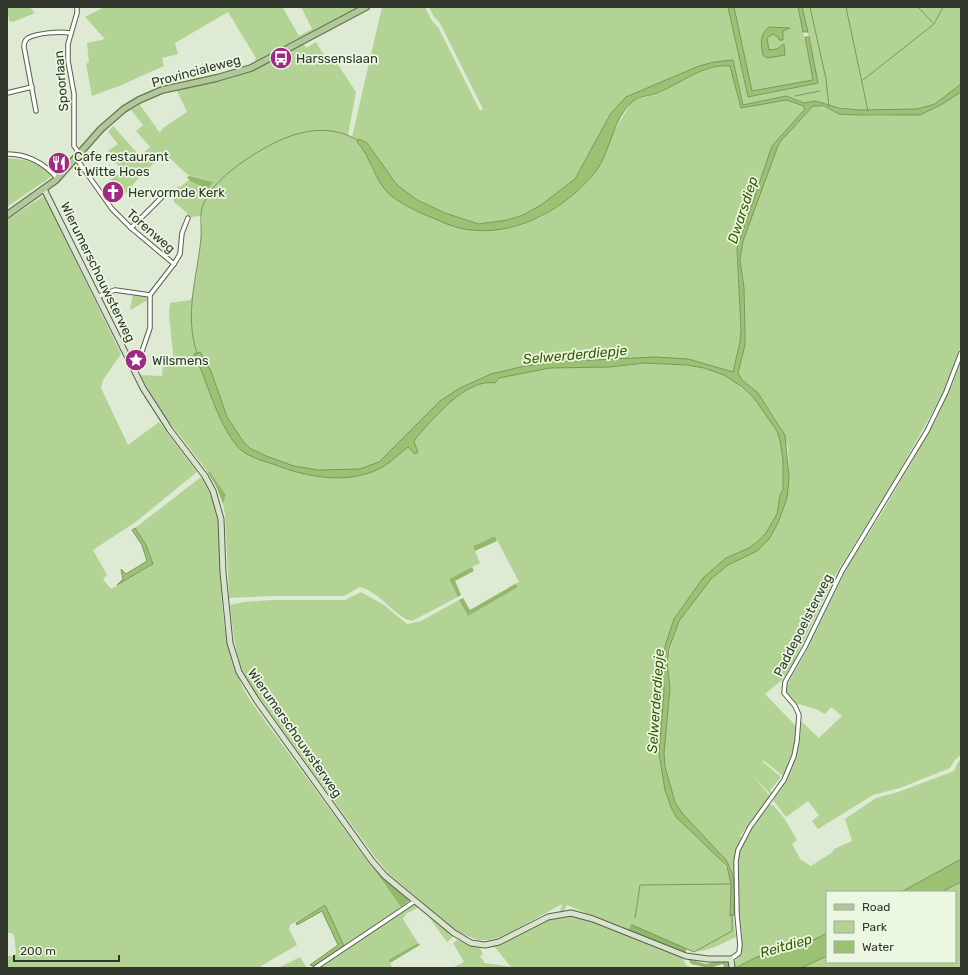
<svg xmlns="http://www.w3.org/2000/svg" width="968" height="975" viewBox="0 0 968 975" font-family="Rubik,sans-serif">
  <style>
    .green { fill: #b3d394 }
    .forest { fill: #92b86b }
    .water { fill: #9bc173; stroke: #7b975e }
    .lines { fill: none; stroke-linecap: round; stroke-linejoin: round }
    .stream { stroke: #7b975e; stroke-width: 1 }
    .street-casing { stroke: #56604d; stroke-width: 5.5 }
    .secondary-casing { stroke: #56604d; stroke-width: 7 }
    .primary-casing { stroke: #647c4c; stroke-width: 8 }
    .street { stroke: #fff; stroke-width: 3.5 }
    .secondary { stroke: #d9e3ce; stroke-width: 5 }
    .primary { stroke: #b3c79d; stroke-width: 5.5 }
    .labels { text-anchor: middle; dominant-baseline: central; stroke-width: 3.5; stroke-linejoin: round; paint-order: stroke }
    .poi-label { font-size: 13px; fill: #31362d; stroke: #ebf7e1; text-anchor: start }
    .street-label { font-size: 13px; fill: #31362d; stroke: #ebf7e1 }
    .water-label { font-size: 14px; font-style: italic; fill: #395a01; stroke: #ebf7e1 }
  </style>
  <rect width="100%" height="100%" fill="#deead4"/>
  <g class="green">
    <polygon points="7,7 30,7 35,13 13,22 9,21"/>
    <polygon points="104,7 285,7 283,8 299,36 312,29 301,7 360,7 256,62 255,59 256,58 228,12 175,43 178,54 162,58 164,66 119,86 92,96 86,64 89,62 87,43 105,39 85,17"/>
    <path d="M 382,7 L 425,7 L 432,21 L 438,27 L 480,111 L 483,109 L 440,23 L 434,17 L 429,7 L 728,7 L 747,95 L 748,97 L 751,97 L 818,83 L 802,7 L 961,7 L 961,84 L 935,104 L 917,109 L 861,110 L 825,105 L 815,101 L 804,103 L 789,98 L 743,105 L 733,60 L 699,66 L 626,97 L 611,113 L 575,179 L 541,205 L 523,215 L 507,220 L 479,224 L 445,213 L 417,200 L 397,185 L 367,143 L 357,142 L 364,149 L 373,171 L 389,194 L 413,210 L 463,229 L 515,227 L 542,217 L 580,189 L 632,101 C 641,98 651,96 659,93 C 679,83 708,64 730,66 L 741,108 L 786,100 L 804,106 L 805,109 L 772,146 L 737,248 L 741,330 L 740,342 L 733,372 L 688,359 L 725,372 L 728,377 L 754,398 L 777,431 L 780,440 L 783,460 L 783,490 L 780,495 L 777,514 L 766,533 L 749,548 L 726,558 L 703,578 L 674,619 L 663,659 L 664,692 L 659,753 L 676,817 L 716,854 L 729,871 L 731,883 L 730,916 L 733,915 L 736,937 C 722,943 706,954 691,951 L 631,924 L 628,931 L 567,905 L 564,911 L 560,911 L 562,904 L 502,937 L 488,940 L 478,940 L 458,932 L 389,874 L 375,857 L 249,684 C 235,660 233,632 230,605 L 244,602 L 271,600 L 345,600 L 361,592 L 384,605 L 407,624 L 421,621 L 459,600 L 468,616 L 517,587 L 515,584 L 519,582 L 495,536 L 473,546 L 480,563 L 449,579 L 458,597 L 412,621 C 397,619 379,591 360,587 L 344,596 L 272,596 L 229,598 L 225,514 L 223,504 L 226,495 L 211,473 L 207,471 L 165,416 L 140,375 L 162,376 L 163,364 L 174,364 L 169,314 L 170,303 L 190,300 L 192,297 L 199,255 L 202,216 L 189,217 L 187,213 L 174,202 L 173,195 L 178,186 L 180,187 L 189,180 L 204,187 L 204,191 L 213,182 L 188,175 L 164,153 L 136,181 L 128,191 L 121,197 L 110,180 L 122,171 L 108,151 L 118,144 L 108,132 L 113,126 L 140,156 L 150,147 L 136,131 L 143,125 L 131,110 L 140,105 L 160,133 L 163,128 L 187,112 L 176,89 C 196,86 217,83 237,76 C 261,68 282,56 304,44 L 306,48 L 316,42 L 327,60 L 333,57 L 356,92 L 348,135 L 352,137 Z"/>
    <polygon points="734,7 798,7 813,80 752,91"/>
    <path d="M 961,92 L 961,344 L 949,380 L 931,415 L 896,477 L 836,574 L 794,661 L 782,680 L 765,694 L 797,727 C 795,744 791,761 783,776 L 763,760 L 763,762 L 781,777 L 770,790 L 772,793 L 771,795 L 751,774 L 771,797 L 765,806 L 763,805 L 740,836 L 742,838 C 736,852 734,866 734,881 L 731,867 L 682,813 L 675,802 L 665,767 L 664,753 L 670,688 L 667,663 L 675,631 L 681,617 L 711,579 L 728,565 L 749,555 L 778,523 L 789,478 L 788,447 L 781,427 L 758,393 L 742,380 L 738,373 L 745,345 L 745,332 L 744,288 L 740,260 L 743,241 L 779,143 L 813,106 C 824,105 831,113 842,114 C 868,117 894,115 920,115 L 930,111 Z"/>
    <path d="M 7,158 C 23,159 43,162 52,176 L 7,207 Z"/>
    <path d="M 45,195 L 59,221 L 59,227 L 121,354 L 103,380 L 101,388 L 128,445 L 159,422 L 197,472 L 137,521 L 93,550 L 107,575 L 103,579 L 111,589 L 151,566 L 153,563 L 146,545 L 135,528 L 201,477 L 215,503 L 218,519 C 223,582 215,647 252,703 L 401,907 L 344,946 L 325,905 L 290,925 L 289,929 L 297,945 L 261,966 L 264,968 L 7,968 L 7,956 L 14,956 L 16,953 L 14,935 L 11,933 L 7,933 L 7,220 Z"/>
    <polygon points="133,294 146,297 148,300 130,310"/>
    <path d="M 961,359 L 961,755 L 955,760 L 950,768 L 900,788 L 873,795 L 818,829 L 812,821 L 819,815 L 808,801 L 786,817 L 773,800 C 788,778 803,749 801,721 L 819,738 L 842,716 L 831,707 L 825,714 L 816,709 L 795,703 L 788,694 L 786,687 L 807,650 L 848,566 L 883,511 L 935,422 L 953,382 Z"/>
    <polygon points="961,759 961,859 901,892 827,892 827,933 800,947 757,957 734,968 735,962 742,950 742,940 739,908 738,856 748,832 768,805 773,805 784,818 797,840 792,844 801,860 811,866 833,852 834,849 852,841 845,819 876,798 898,792 954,771 958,762"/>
    <polygon points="961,882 961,968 801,968 827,956 827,962 955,962 955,892 941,892"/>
    <polygon points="413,903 419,907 406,914 403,919 418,943 388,960 393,968 317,968"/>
    <polygon points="426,913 454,936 447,942"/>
    <polygon points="567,915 581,917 681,956 686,965 692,968 452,968 464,962 453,943 458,940 468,945 480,948 483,954 480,956 485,963 511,967 494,946 548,920"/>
    <polygon points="300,957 307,968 278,968"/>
  </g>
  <g class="forest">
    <polygon points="190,176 213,182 203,196 201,194 204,187 190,181 187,177"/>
    <polygon points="207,471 211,473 226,495 223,504 216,486"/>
    <polygon points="495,536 497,541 475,551 473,546"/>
    <polygon points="472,567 474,571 455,581 461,595 458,597 449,579"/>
    <polygon points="515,584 518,587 468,616 459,600 463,598 470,610"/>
    <polygon points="370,864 410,900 401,907"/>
    <polygon points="631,924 687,949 685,953 628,931"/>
    <polygon points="418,943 420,945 390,963 388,960"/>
    <polygon points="688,959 706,964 718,961 728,962 731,968 724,967 723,964 709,968 691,964"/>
  </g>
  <g class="water">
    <polygon points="728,7 734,7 752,91 813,80 805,37 809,37 818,83 748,97"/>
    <polygon points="798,7 802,7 808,32 803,32"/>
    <path d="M 769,27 L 790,28 L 783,31 L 783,40 L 779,40 L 778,37 L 773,34 L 767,38 L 769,50 L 777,49 L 784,44 L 785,55 L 767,58 L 763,55 C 761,46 759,34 769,27 Z"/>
    <path d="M 733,60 L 743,105 L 786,96 L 804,103 L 815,101 L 839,108 L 861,110 L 917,109 L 935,104 L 961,84 L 961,92 L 941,105 L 920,115 L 857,115 L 839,114 L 823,106 L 813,106 L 779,143 L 743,241 L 740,260 L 744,288 L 745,332 L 745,345 L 738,373 L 742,380 L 758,393 L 785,435 L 789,478 L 787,498 L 778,523 L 769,539 L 757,551 L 728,565 L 711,579 L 679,621 L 669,649 L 667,663 L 670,688 L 664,753 L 665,767 L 675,802 L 682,813 L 726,860 C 737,877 734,896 734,915 L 730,916 L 731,884 L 727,866 L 676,817 L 671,807 L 665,790 L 659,753 L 664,692 L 663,659 L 666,643 L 674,619 L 703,578 L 726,558 L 749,548 L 759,540 L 766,533 L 777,514 L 780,495 L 783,490 L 783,460 L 780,440 L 777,431 L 754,398 L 742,387 L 724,375 L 704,368 L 687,365 L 644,363 L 610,367 L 550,368 L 499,378 L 495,383 C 466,378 433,419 416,438 L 414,442 L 418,452 L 415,454 L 408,447 C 399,454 389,464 379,469 C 345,485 306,477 273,464 C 260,460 245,456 236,445 C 215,417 209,385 194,354 L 200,352 L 211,371 L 227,417 L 245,444 L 251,449 L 266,456 L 294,466 L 318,470 L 360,469 L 379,462 L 440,401 L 460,388 L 491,374 L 525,366 L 552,362 L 656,357 L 688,359 L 733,372 L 740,342 L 741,330 L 737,248 L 772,146 L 805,109 L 804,106 L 786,100 L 741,108 L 730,66 C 705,63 680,84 657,93 C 650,96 638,96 632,102 C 613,118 610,153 596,171 C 565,210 514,238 464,229 C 453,227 442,222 433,218 C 417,212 403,205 390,195 C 374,180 370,155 357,142 L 359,139 L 367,143 L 397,185 L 417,200 L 445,213 L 479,224 L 507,220 L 523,215 L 541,205 L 575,179 L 611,113 L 626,97 L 699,66 L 714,62 Z"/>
    <polygon points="135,528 146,545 153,564 117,585 123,579 121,569 126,574 147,561 142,545 132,530"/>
    <polygon points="961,859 961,882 941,892 901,892"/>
    <polygon points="325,905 344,946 314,966 310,965 338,945 322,911 297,925 296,923"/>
    <polygon points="827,933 827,956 801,968 735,968 757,957 800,947"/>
  </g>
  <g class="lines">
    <g class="stream">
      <polyline points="810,7 826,79 829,107"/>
      <polyline points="846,7 868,111"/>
      <polyline points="918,7 933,23"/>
      <polyline points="863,80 934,24 943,7"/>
      <polyline points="795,96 820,91"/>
      <path d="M 197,353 C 184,315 197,277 201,239 C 202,228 199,215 203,205 C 210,187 228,172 244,161 C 276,139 319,117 357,140"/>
      <polyline points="635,918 640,885 730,884"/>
      <polyline points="632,925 694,952 732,931 732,915"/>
    </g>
    <g class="street-casing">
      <g id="street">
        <polyline points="77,7 77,13 68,44 68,61 74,94 74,146 79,153"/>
        <polyline points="7,93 32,87"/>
        <path d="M 36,111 L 24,47 C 24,44 25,40 28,38 C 38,33 59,31 70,33"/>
        <path d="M 7,154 C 28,154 44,163 57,178"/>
        <polyline points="76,158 112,209 131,228 174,264 150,295 150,328 139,360 134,366"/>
        <polyline points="131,228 166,193"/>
        <polyline points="174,264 180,254 182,233 188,218"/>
        <polyline points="99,296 115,290 150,295"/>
        <polyline points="731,959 739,953 740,945 737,915 736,861 738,850 750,827 784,780 794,756 797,741 799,715 795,706 784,693 785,682 805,647 842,571 927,431 946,392 961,353"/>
        <polyline points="315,968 415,901"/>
      </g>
    </g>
    <g class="secondary-casing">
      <polyline id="secondary" points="44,189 143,388 170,430 205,476 213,491 221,519 223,573 230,643 239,672 257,701 372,861 385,876 454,933 471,943 485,945 499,942 548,917 571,913 593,919 686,956 708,959 731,959 732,968"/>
    </g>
    <g class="primary-casing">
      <polyline id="primary" points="7,215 56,180 101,129 124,109 139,100 162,90 217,78 251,68 366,7"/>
    </g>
    <use href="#street" class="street"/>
    <use href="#secondary" class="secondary"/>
    <use href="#primary" class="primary"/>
  </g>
  <defs>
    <g id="bus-disc" transform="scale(1.15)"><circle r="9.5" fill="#a02982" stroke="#ebf7e1"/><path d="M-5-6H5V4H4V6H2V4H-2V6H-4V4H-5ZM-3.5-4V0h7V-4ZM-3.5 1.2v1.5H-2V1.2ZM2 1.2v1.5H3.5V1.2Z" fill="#fff"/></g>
    <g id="restaurant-disc" transform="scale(1.15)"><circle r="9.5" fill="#a02982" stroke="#ebf7e1"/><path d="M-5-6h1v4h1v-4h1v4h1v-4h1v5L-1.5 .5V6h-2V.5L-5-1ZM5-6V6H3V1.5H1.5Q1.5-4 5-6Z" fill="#fff"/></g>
    <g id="church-disc" transform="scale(1.15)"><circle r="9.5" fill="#a02982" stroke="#ebf7e1"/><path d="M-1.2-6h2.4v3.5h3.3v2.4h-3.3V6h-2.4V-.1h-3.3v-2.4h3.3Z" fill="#fff"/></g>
    <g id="sight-disc" transform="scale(1.15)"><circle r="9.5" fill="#a02982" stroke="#ebf7e1"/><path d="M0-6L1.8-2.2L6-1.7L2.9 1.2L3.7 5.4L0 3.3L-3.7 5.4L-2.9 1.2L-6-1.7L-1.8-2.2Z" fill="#fff"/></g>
  </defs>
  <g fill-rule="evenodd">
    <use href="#bus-disc" x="281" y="58"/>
    <use href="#restaurant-disc" x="59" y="163"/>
    <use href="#church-disc" x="113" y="192"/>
    <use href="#sight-disc" x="136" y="360"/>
  </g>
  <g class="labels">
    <g class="poi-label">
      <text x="296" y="58">Harssenslaan</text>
      <text x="74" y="156">Cafe restaurant<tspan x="74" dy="15">'t Witte Hoes</tspan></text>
      <text x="128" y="192">Hervormde Kerk</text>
      <text x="152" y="360">Wilsmens</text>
    </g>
    <g class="street-label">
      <text transform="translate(196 71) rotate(-15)">Provincialeweg</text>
      <text transform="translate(61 81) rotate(-95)">Spoorlaan</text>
      <text transform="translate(151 231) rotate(41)">Torenweg</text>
      <text transform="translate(98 272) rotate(64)">Wierumerschouwsterweg</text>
      <text transform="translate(803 625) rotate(-63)">Paddepoelsterweg</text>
      <text transform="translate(295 733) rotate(55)">Wierumerschouwsterweg</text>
    </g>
    <g class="water-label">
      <text transform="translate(743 210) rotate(-72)">Dwarsdiep</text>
      <text transform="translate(575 355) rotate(-5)">Selwerderdiepje</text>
      <text transform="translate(656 701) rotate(-86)">Selwerderdiepje</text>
      <text transform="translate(786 946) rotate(-16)">Reitdiep</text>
    </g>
  </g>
  <rect width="968" height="975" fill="none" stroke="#31362d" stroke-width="16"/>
  <rect x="826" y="891" width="130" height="72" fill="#ebf7e1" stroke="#a1aa99"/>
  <rect x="834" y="904" width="20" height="6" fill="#b3c79d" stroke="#a1aa99"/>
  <text x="862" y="911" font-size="12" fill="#31362d">Road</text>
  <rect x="834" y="921" width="20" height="12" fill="#b3d394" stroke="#a1aa99"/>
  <text x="862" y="931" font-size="12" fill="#31362d">Park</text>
  <rect x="834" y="941" width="20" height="12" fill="#9bc173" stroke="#a1aa99"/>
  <text x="862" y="951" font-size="12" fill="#31362d">Water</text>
  <path d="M14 955v6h105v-6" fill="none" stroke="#31362d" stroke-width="2"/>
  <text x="20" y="955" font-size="12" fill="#31362d" stroke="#ebf7e1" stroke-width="3" paint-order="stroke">200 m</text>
</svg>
